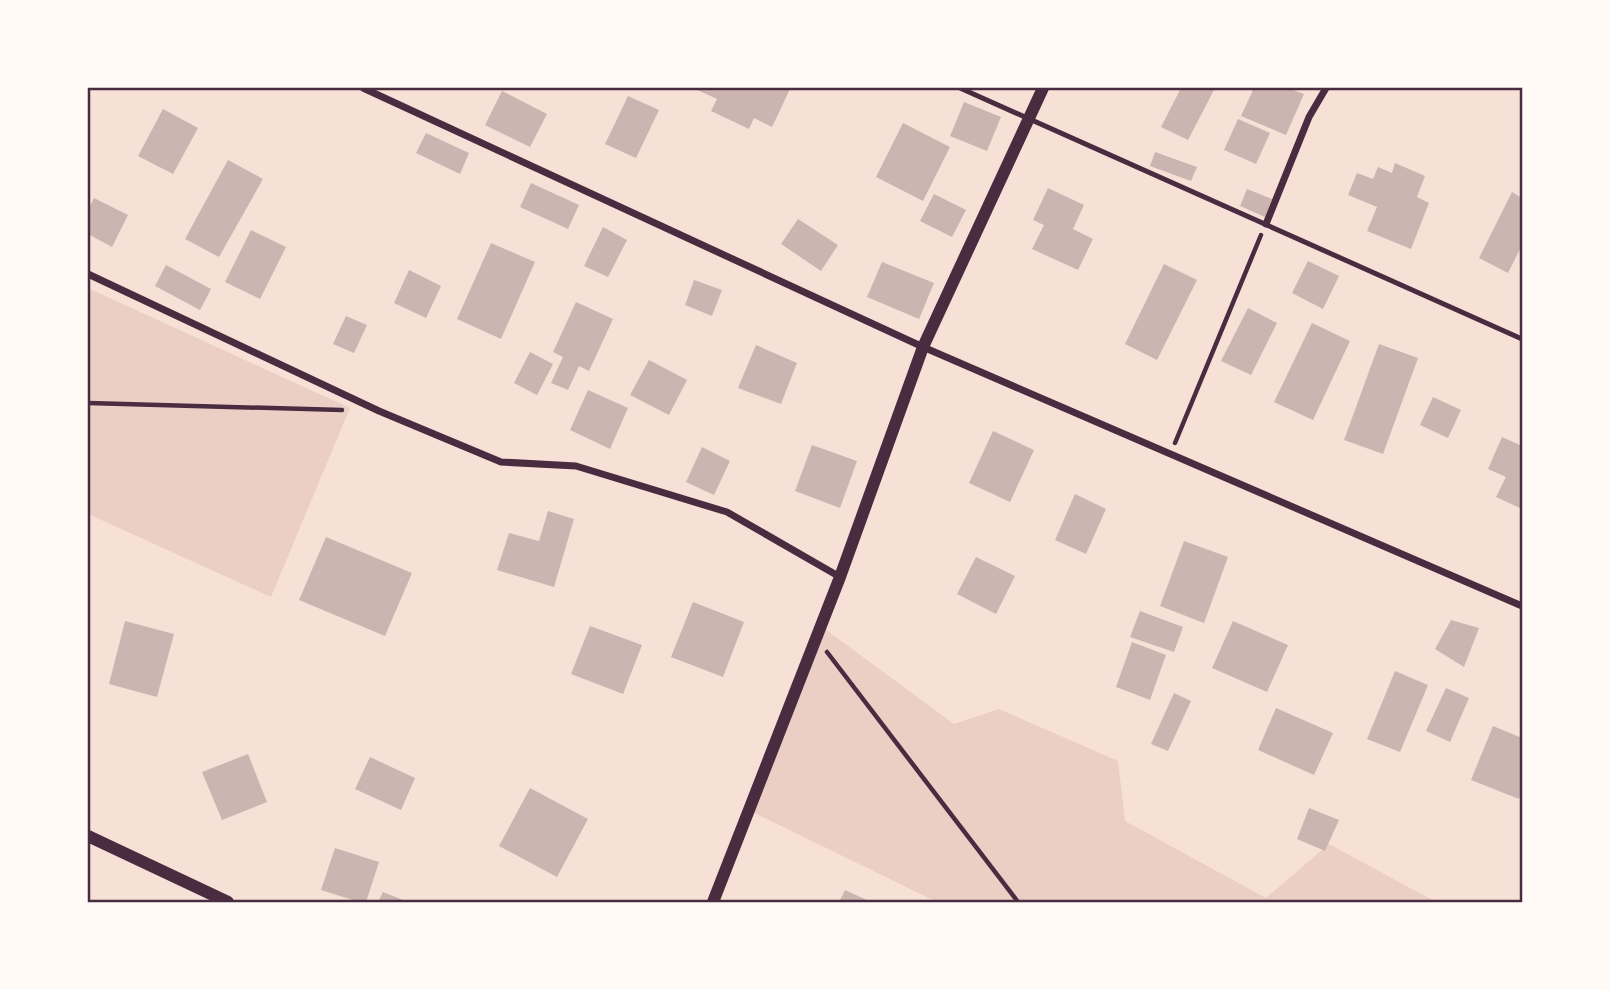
<svg xmlns="http://www.w3.org/2000/svg" width="1610" height="990" viewBox="0 0 1610 990" font-family="Barlow,sans-serif">
  <style>
    .green { fill: #ebcfc5 }
    .building { fill: #ccb4b1 }
    .lines { fill: none; stroke-linecap: round; stroke-linejoin: round }
    .path { stroke: #4a2c40; stroke-width: 4.5 }
    .service { stroke: #4a2c40; stroke-width: 5 }
    .minor { stroke: #4a2c40; stroke-width: 7 }
    .tertiary { stroke: #4a2c40; stroke-width: 12 }
    .neatline { fill: none; stroke: #4a2c40; stroke-width: 2.5 }
  </style>
  <rect width="100%" height="100%" fill="#f7e1d7"/>
  <g class="green">
    <polygon points="88,288 350,408 271,597 88,514"/>
    <polygon points="825,629 954,724 999,709 1118,761 1125,821 1266,898 1329,844 1436,902 937,902 752,812"/>
  </g>
  <g class="building">
    <polygon points="693,88 787,88 790,89 772,127 754,118 749,129 711,111 717,99"/>
    <polygon points="1181,88 1215,88 1188,140 1161,127"/>
    <polygon points="1254,88 1288,88 1304,94 1286,135 1241,116"/>
    <polygon points="502,91 547,114 530,147 485,125"/>
    <polygon points="628,96 659,110 636,158 605,144"/>
    <polygon points="964,102 1001,117 987,151 950,136"/>
    <polygon points="163,109 198,128 173,174 138,156"/>
    <polygon points="1238,119 1270,133 1256,164 1224,150"/>
    <polygon points="903,123 950,147 923,201 876,177"/>
    <polygon points="426,133 469,153 460,174 416,153"/>
    <polygon points="1155,152 1197,167 1191,181 1150,166"/>
    <polygon points="228,160 263,179 219,257 185,239"/>
    <polygon points="1395,163 1425,176 1417,197 1429,203 1411,249 1367,231 1377,207 1348,195 1357,173 1373,179 1378,167 1392,173"/>
    <polygon points="531,183 579,205 568,229 520,207"/>
    <polygon points="1048,188 1084,205 1073,229 1093,239 1078,270 1032,249 1044,225 1033,220"/>
    <polygon points="1247,189 1272,199 1265,217 1240,206"/>
    <polygon points="1512,192 1522,198 1522,245 1508,273 1479,258"/>
    <polygon points="934,194 966,210 952,237 920,221"/>
    <polygon points="94,198 128,215 112,247 88,234 88,210"/>
    <polygon points="798,219 838,245 821,271 781,244"/>
    <polygon points="603,227 627,240 608,277 584,266"/>
    <polygon points="251,230 286,247 260,299 225,282"/>
    <polygon points="491,243 535,262 501,339 457,319"/>
    <polygon points="1308,261 1339,276 1323,309 1292,293"/>
    <polygon points="882,262 934,283 919,319 867,297"/>
    <polygon points="1164,264 1197,280 1157,360 1125,344"/>
    <polygon points="166,265 211,289 200,310 155,286"/>
    <polygon points="409,270 441,286 426,318 394,303"/>
    <polygon points="694,280 722,290 712,316 685,305"/>
    <polygon points="576,302 613,319 589,371 579,366 568,390 551,383 563,357 553,352"/>
    <polygon points="1248,308 1277,323 1251,375 1221,361"/>
    <polygon points="346,316 367,325 354,353 333,344"/>
    <polygon points="1312,323 1350,341 1313,420 1274,402"/>
    <polygon points="1379,344 1418,358 1383,454 1344,440"/>
    <polygon points="756,345 797,363 781,404 738,388"/>
    <polygon points="530,352 553,364 537,395 514,383"/>
    <polygon points="649,360 687,380 669,415 630,395"/>
    <polygon points="588,390 628,408 610,449 570,430"/>
    <polygon points="1433,397 1461,410 1448,438 1420,425"/>
    <polygon points="993,431 1034,450 1010,502 969,483"/>
    <polygon points="1502,437 1522,446 1522,509 1496,497 1506,477 1488,469"/>
    <polygon points="812,445 857,461 840,508 795,491"/>
    <polygon points="702,447 730,461 714,495 686,482"/>
    <polygon points="1075,494 1106,509 1086,554 1055,540"/>
    <polygon points="548,511 574,519 554,587 497,570 509,533 539,541"/>
    <polygon points="326,537 412,573 385,636 299,600"/>
    <polygon points="1184,541 1228,557 1204,623 1160,606"/>
    <polygon points="976,557 1015,576 996,614 957,594"/>
    <polygon points="693,602 744,622 723,677 671,657"/>
    <polygon points="1140,611 1183,627 1174,652 1130,637"/>
    <polygon points="1451,620 1479,628 1464,667 1435,649"/>
    <polygon points="125,621 174,634 157,697 109,684"/>
    <polygon points="1233,621 1288,645 1267,692 1212,668"/>
    <polygon points="590,626 642,645 623,694 571,674"/>
    <polygon points="1132,642 1166,655 1150,700 1116,687"/>
    <polygon points="1395,671 1428,685 1400,752 1367,739"/>
    <polygon points="1446,688 1469,698 1450,742 1426,731"/>
    <polygon points="1174,693 1191,701 1168,751 1151,744"/>
    <polygon points="1276,708 1333,733 1314,775 1258,750"/>
    <polygon points="1493,726 1522,738 1522,789 1519,799 1471,780"/>
    <polygon points="248,754 267,802 222,820 202,772"/>
    <polygon points="370,757 415,778 401,810 355,789"/>
    <polygon points="530,788 588,819 557,877 499,846"/>
    <polygon points="1309,808 1339,820 1325,851 1297,839"/>
    <polygon points="335,848 379,862 366,902 359,902 321,890"/>
    <polygon points="845,890 871,902 839,902"/>
    <polygon points="383,892 408,902 378,902"/>
  </g>
  <g class="lines">
    <g class="path">
      <polyline points="88,403 342,410"/>
      <polyline points="1175,443 1261,235"/>
      <polyline points="827,652 1018,902"/>
    </g>
    <polyline class="service" points="960,88 1522,339"/>
    <g class="minor">
      <polyline points="363,88 923,347 1522,606"/>
      <polyline points="1266,224 1309,117 1326,88"/>
      <polyline points="88,274 379,411 501,462 576,466 727,512 840,577"/>
    </g>
    <g class="tertiary">
      <polyline points="88,836 228,902"/>
      <polyline points="713,902 840,577 923,347 1043,88"/>
    </g>
  </g>
  <rect width="1610" height="990" fill="none" stroke="#fffaf5" stroke-width="178"/>
  <rect x="89" y="89" width="1432" height="812" class="neatline"/>
</svg>
